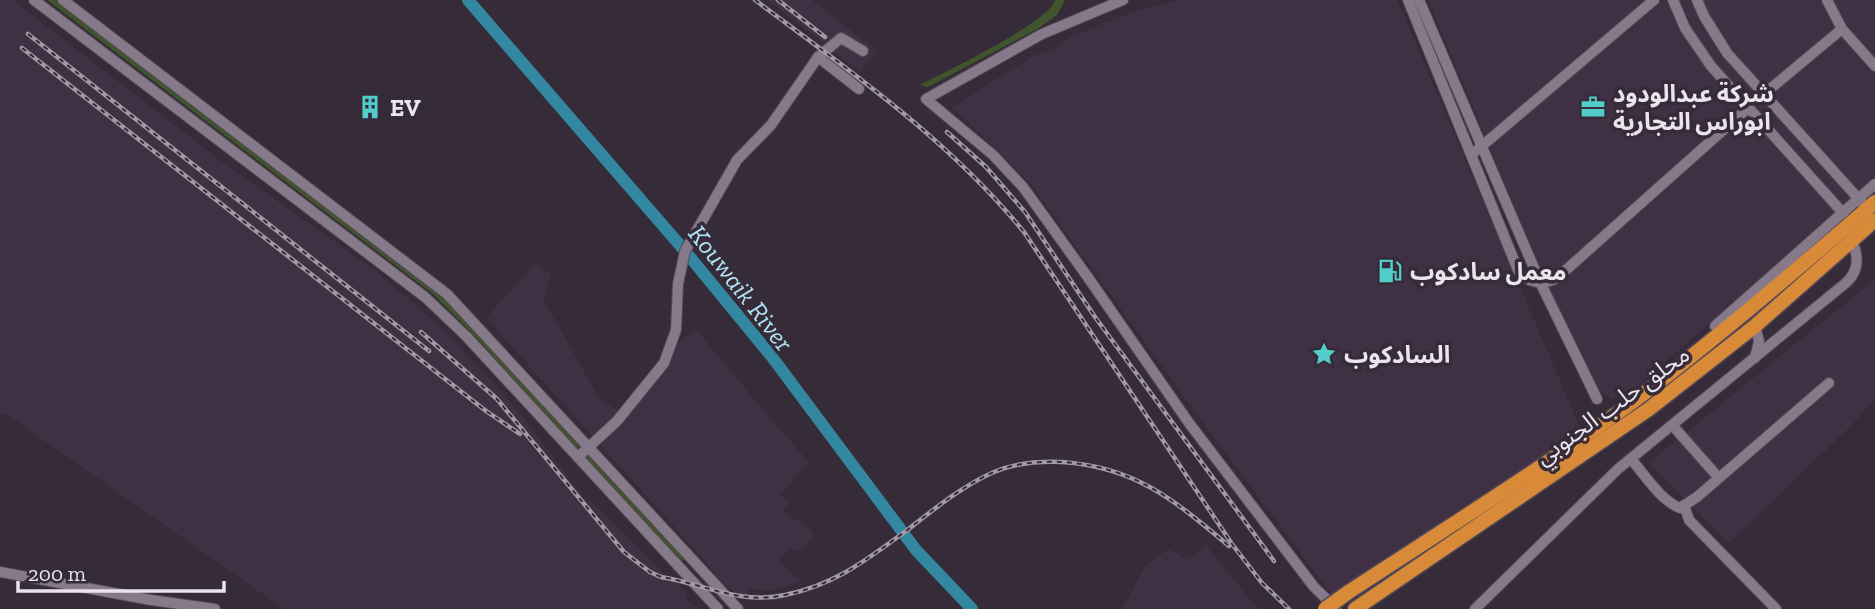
<svg xmlns="http://www.w3.org/2000/svg" width="1875" height="609" viewBox="0 0 1875 609" font-family="'Zilla Slab','Noto Sans Arabic',serif">
  <style>
    .built { fill: #3f3044 }
    .green { fill: #41552c }
    .lines { fill: none; stroke-linecap: round; stroke-linejoin: round }
    .river { stroke: #3387a0; stroke-width: 12 }
    .minor-casing { stroke: #524955; stroke-width: 12 }
    .highway-casing { stroke: #524955; stroke-width: 17 }
    .minor { stroke: #867a8a; stroke-width: 10 }
    .highway { stroke: #d98a38; stroke-width: 14 }
    .rail-casing { stroke: #a299a4; stroke-width: 4.5 }
    .rail { stroke: #352b39; stroke-width: 2; stroke-dasharray: 5; stroke-linecap: butt }
    .highway-bridge-casing { stroke: #524955; stroke-width: 17; stroke-linecap: butt }
    .highway-bridge { stroke: #d98a38; stroke-width: 14 }
    .labels { text-anchor: middle; dominant-baseline: central; stroke-width: 7; stroke-linejoin: round; paint-order: stroke }
    .poi-label { font-size: 24px; font-weight: bold; fill: #ebe4ed; stroke: #352b39; text-anchor: start }
    .street-label { font-size: 24px; fill: #ebe4ed; stroke: #352b39 }
    .water-label { font-size: 26px; font-style: italic; fill: #b1e3f4; stroke: #352b39 }
  </style>
  <rect width="100%" height="100%" fill="#352b39"/>
  <g class="built">
    <polygon points="0,0 13,0 217,158 380,274 440,326 503,393 520,413 588,503 590,500 665,575 685,590 689,601 698,609 284,609 9,416 0,413"/>
    <polygon points="768,0 812,0 877,51 861,72"/>
    <polygon points="1181,0 1397,0 1581,430 1333,597 1195,412 1030,183 952,107 1033,56 1055,48 1071,37 1133,12"/>
    <polygon points="1428,0 1875,0 1875,178 1629,394 1611,400 1587,381"/>
    <polygon points="535,263 551,274 544,300 600,400 618,410 659,362 665,350 697,330 775,424 820,474 809,463 799,472 781,495 789,502 783,511 810,529 813,536 803,550 799,551 790,548 779,561 801,582 774,590 751,589 742,598 718,579 714,571 486,318"/>
    <polygon points="1875,279 1875,399 1851,426 1729,543 1649,463"/>
    <polygon points="1206,545 1258,609 1122,609 1145,566 1168,549 1187,559"/>
  </g>
  <g class="green">
    <polygon points="47,0 56,0 437,289 581,445 576,449 471,332 433,294"/>
    <path d="M 1055,0 L 1065,0 L 1057,15 L 1039,28 L 928,87 L 920,85 C 944,72 1050,22 1055,0 Z"/>
    <polygon points="588,452 685,559 680,563 583,456"/>
  </g>
  <g class="lines">
    <polyline class="river" points="468,0 685,251 772,357 916,550 972,609"/>
    <g class="minor-casing">
      <g id="minor">
        <polyline points="34,0 425,297 466,336 718,609"/>
        <polyline points="63,0 447,294 738,609"/>
        <polyline points="1123,0 1042,34 926,99 993,155 1023,187 1087,276 1189,423 1314,587 1336,608"/>
        <path d="M 1408,0 L 1518,270 C 1527,284 1543,285 1557,278 L 1748,108"/>
        <polyline points="1419,0 1540,282 1597,399"/>
        <polyline points="1673,0 1685,28 1711,66 1843,213"/>
        <polyline points="1697,0 1704,16 1727,53 1867,208"/>
        <polyline points="1827,0 1842,29 1875,66"/>
        <polyline points="818,57 859,89"/>
        <polyline points="1764,94 1842,29"/>
        <polyline points="1476,151 1654,0"/>
        <polyline points="1715,326 1875,184"/>
        <polyline points="1755,326 1759,341 1755,358"/>
        <polyline points="1673,426 1718,477"/>
        <polyline points="578,457 617,421 664,363 676,330 678,284 685,251 737,160 771,125 818,57 841,38 863,51"/>
        <path d="M 1631,459 C 1645,475 1660,500 1680,508 L 1697,497 L 1829,383"/>
        <polyline points="1684,505 1689,520 1776,609"/>
        <polyline points="0,572 151,600 215,609"/>
        <path d="M 1475,609 L 1618,469 L 1847,282 C 1860,269 1858,256 1852,240"/>
      </g>
    </g>
    <g class="highway-casing">
      <g id="highway">
        <path d="M 1350,591 C 1448,527 1548,465 1642,395 C 1722,334 1799,268 1875,202"/>
        <polyline points="1355,609 1649,409 1755,326 1875,220"/>
      </g>
    </g>
    <use href="#minor" class="minor"/>
    <use href="#highway" class="highway"/>
    <g class="rail-casing">
      <g id="rail">
        <path d="M 755,0 C 850,71 948,139 1024,232 L 1232,544 L 1262,583 L 1289,609"/>
        <polyline points="778,0 825,37"/>
        <polyline points="28,34 429,351"/>
        <polyline points="22,48 486,411 520,434"/>
        <polyline points="947,132 986,167 1025,212 1095,317 1274,561"/>
        <path d="M 421,332 L 497,399 L 624,552 L 650,572 L 661,577 C 705,584 739,605 785,595 C 835,585 866,560 906,531 C 933,510 962,486 994,472 C 1015,463 1040,461 1062,462 C 1136,467 1174,500 1229,546"/>
      </g>
    </g>
    <use href="#rail" class="rail"/>
    <g class="highway-bridge-casing">
      <polyline id="highway-bridge" points="1325,609 1350,591"/>
    </g>
    <use href="#highway-bridge" class="highway-bridge"/>
  </g>
  <defs>
    <g id="building-bare" transform="scale(1.89)"><path d="M-4-6H4V6H1V3H-1V6H-4ZM-2.5-4.3h1.7v1.8h-1.7ZM.8-4.3h1.7v1.8H.8ZM-2.5-1h1.7V.8h-1.7ZM.8-1h1.7V.8H.8Z" fill="#53cdc9" stroke="#352b39" stroke-width="2.5" paint-order="stroke"/></g>
    <g id="office-bare" transform="scale(1.89)"><path d="M-6-3h4V-5.5h4V-3h4V5H-6ZM-1-4.5V-3h2v-1.5ZM-6 0V1H6V0Z" fill="#53cdc9" stroke="#352b39" stroke-width="2.5" paint-order="stroke"/></g>
    <g id="fuel-bare" transform="scale(1.89)"><path d="M-5.5-6h7V0h2V4h1.3V-2.5L3-4.5l.8-.8L6-3V5H2.5V1h-1V6h-7ZM-4.2-4.7v3.2H.2V-4.7Z" fill="#53cdc9" stroke="#352b39" stroke-width="2.5" paint-order="stroke"/></g>
    <g id="sight-bare" transform="scale(1.89)"><path d="M0-6L1.8-2.2L6-1.7L2.9 1.2L3.7 5.4L0 3.3L-3.7 5.4L-2.9 1.2L-6-1.7L-1.8-2.2Z" fill="#53cdc9" stroke="#352b39" stroke-width="2.5" paint-order="stroke"/></g>
  </defs>
  <g fill-rule="evenodd">
    <use href="#building-bare" x="370" y="107"/>
    <use href="#office-bare" x="1593" y="107"/>
    <use href="#fuel-bare" x="1390" y="271"/>
    <use href="#sight-bare" x="1324" y="354"/>
  </g>
  <g class="labels">
    <g class="poi-label">
      <text x="1613" y="93">شركة عبدالودود<tspan x="1613" dy="28">ابوراس التجارية</tspan></text>
      <text x="390" y="107">EV</text>
      <text x="1410" y="271">معمل سادكوب</text>
      <text x="1344" y="354">السادكوب</text>
    </g>
    <g class="street-label">
      <text transform="translate(1612 405) rotate(-36)">محلق حلب الجنوبي</text>
    </g>
    <g class="water-label">
      <text transform="translate(741 288) rotate(52)">Kouwaik River</text>
    </g>
  </g>
  <path d="M18 581v10h206v-10" fill="none" stroke="#ebe4ed" stroke-width="3.5"/>
  <text x="28" y="581" font-size="21" fill="#ebe4ed" stroke="#352b39" stroke-width="5" paint-order="stroke">200 m</text>
</svg>
